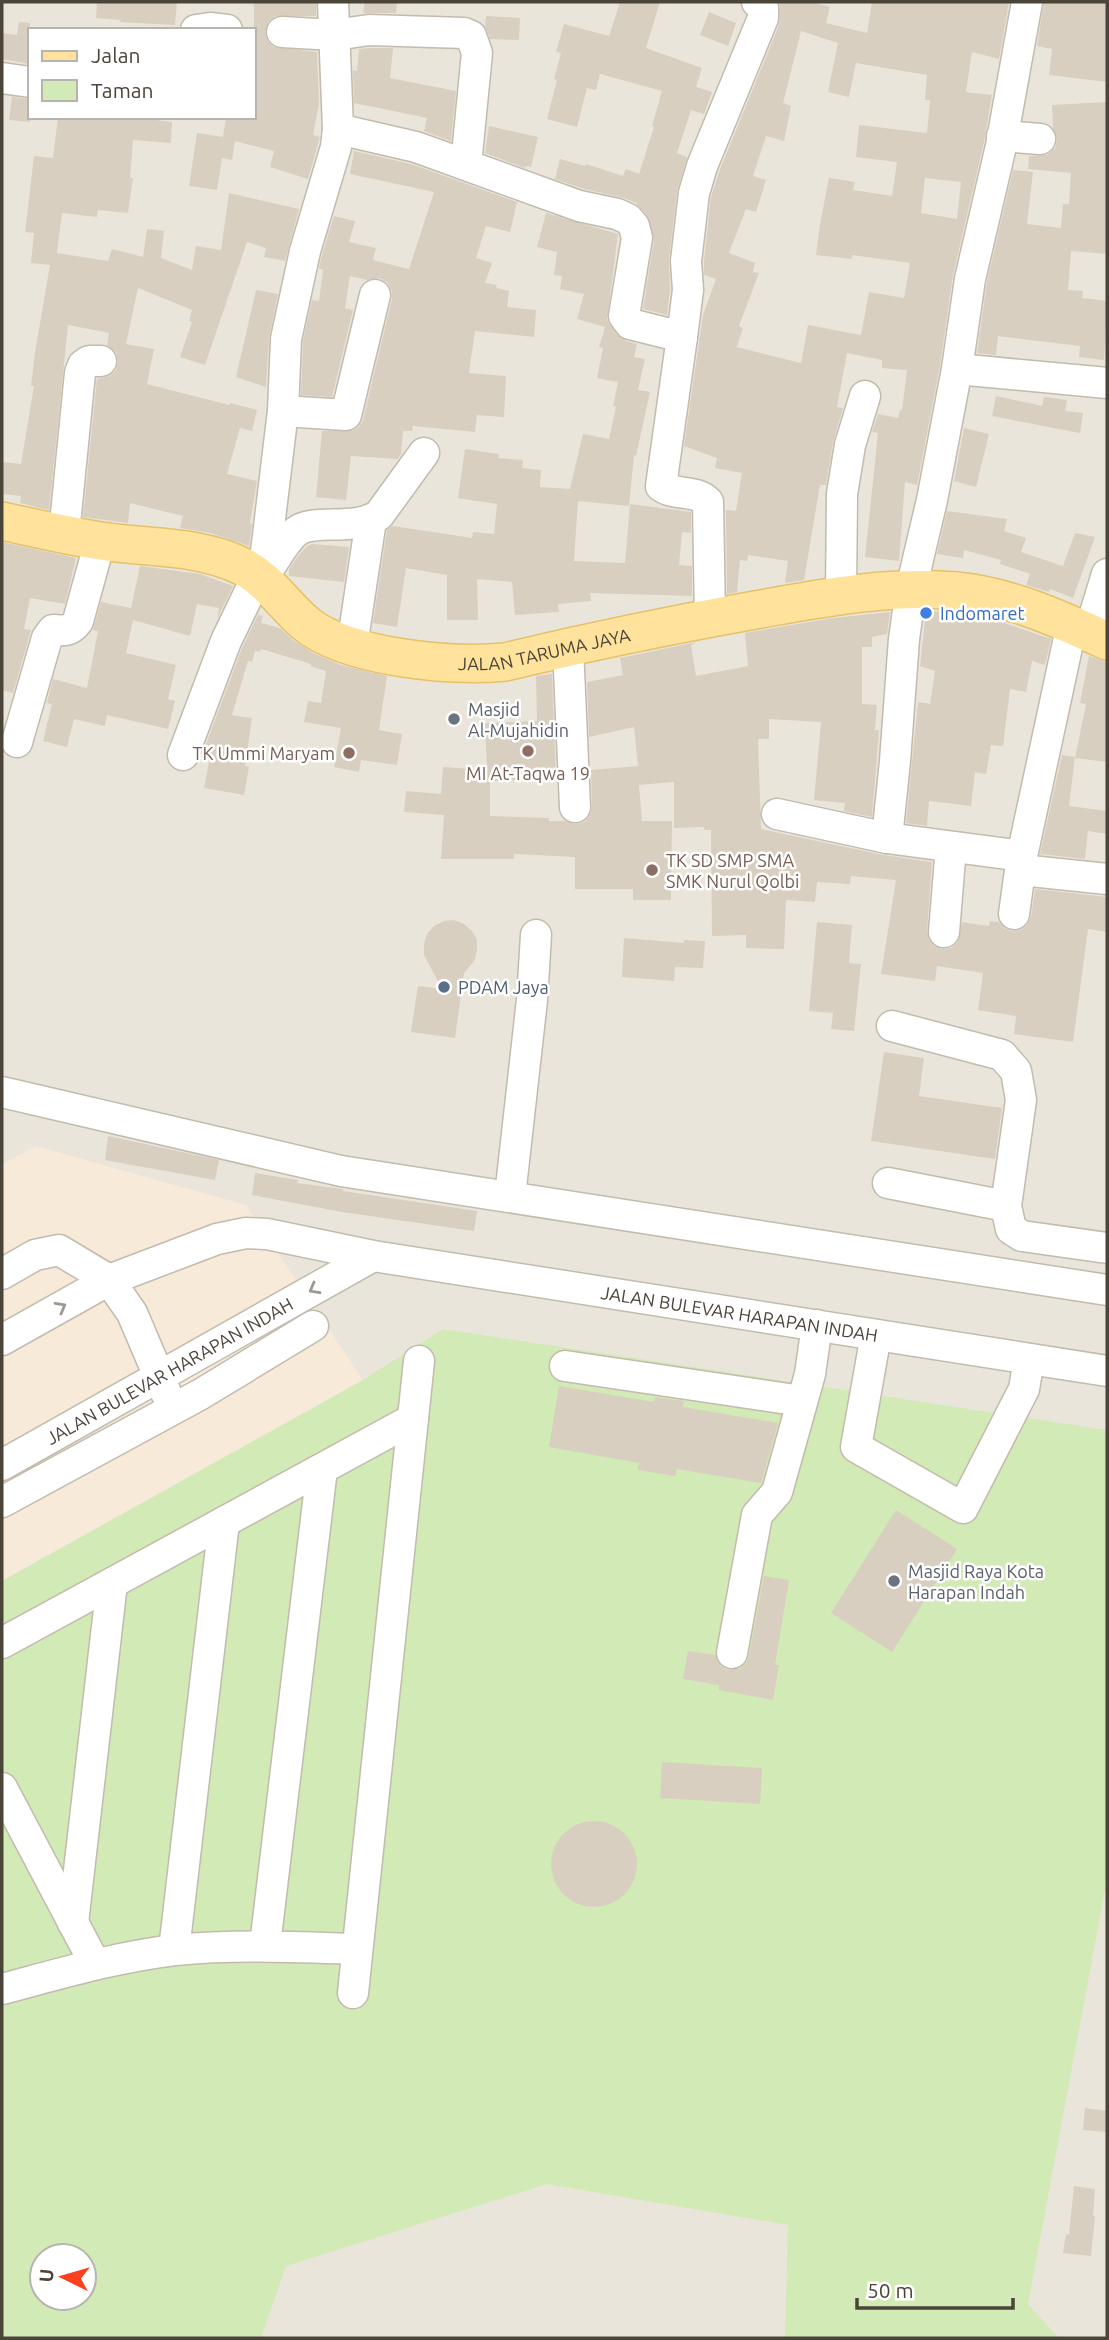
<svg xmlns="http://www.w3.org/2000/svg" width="1109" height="2340" viewBox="0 0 1109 2340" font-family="Ubuntu,sans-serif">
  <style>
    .residential { fill: #eae5da; fill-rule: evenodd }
    .commercial { fill: #f7ead8 }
    .green { fill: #d2eab5; fill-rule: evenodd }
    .building { fill: #d8cfc1; fill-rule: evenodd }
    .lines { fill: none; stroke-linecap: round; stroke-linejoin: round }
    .minor-casing { stroke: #c2bbae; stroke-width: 33 }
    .major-casing { stroke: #e6c16a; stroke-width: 40 }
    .minor { stroke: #fff; stroke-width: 30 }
    .major { stroke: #ffe39c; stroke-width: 37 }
    .oneway { stroke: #9c9892 }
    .shop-dot { fill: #3f7fe0; stroke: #fff; stroke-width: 2.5 }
    .worship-dot { fill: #6b7280; stroke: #fff; stroke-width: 2.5 }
    .education-dot { fill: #8d6e63; stroke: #fff; stroke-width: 2.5 }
    .service-dot { fill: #5c6f8a; stroke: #fff; stroke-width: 2.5 }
    .labels { text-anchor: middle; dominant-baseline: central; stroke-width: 5; stroke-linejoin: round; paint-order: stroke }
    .shop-label { font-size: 18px; fill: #366cbe; stroke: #fff; text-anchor: start }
    .street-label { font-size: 18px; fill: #4b4439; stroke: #fff }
    .worship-label { font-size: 18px; fill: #5b616d; stroke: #fff; text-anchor: start }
    .education-label { font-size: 18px; fill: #785e54; stroke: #fff; text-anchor: end }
    .service-label { font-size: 18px; fill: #4e5e75; stroke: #fff; text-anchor: start }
  </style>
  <rect width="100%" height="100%" fill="#f6f3ec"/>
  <path class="residential" d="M 2,2 L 1107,2 L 1107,2338 L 2,2338 ZM 30,30 L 254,30 L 254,117 L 30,117 ZM 42,2256 L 84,2256 L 84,2298 L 42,2298 Z"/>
  <polygon class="commercial" points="36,1146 246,1205 363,1380 2,1581 2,1164"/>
  <path class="green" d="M 443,1329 L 1107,1430 L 1107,1879 L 1028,2304 L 1059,2338 L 785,2338 L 788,2225 L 547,2184 L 286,2266 L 261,2338 L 2,2338 L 2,1581 L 363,1380 ZM 42,2256 L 84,2256 L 84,2298 L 42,2298 Z"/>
  <g class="building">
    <polygon points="97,2 177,2 175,25 120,22 121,20 96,18"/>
    <polygon points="254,2 316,2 316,16 275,16 268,22 265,32 267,40 273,47 317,52 319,104 313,135 320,137 308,179 270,167 274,151 235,141 232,160 222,158 217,190 189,186 197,133 223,137 226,117 254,117"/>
    <polygon points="365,2 397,2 396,13 363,13"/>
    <polygon points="620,2 660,2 646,48 702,68 696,87 712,92 704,114 691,110 677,153 687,157 677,191 669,259 670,289 667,315 643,309 654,240 647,215 636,203 624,198 584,189 555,179 560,159 585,166 586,164 623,176 626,169 639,174 654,127 652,126 662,91 600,74 596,90 587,88 577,127 547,119 557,80 554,79 561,53 556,52 564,24 609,36"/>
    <path d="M 780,2 L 812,2 L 830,7 L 826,23 L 867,33 L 872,2 L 1009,2 L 999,59 L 972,52 L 966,92 L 992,95 L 984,142 L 953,275 L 940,366 L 917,485 L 905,482 L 899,561 L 865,557 L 878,433 L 872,432 L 878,414 L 898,418 L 900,410 L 902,410 L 907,370 L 882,368 L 882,360 L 847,353 L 837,407 L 843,408 L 833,442 L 826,485 L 820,485 L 804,580 L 785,583 L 788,561 L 748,555 L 747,561 L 740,560 L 737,592 L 727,594 L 726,510 L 736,511 L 742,473 L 715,468 L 717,458 L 684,446 L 703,315 L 716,279 L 704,275 L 704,261 L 711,197 L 719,172 L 779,25 ZM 801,31 L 838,43 L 828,92 L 849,97 L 856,63 L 927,75 L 925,100 L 930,100 L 927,133 L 859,125 L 856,157 L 897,162 L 892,196 L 853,190 L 855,182 L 829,178 L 820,224 L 816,255 L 852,259 L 852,255 L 910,263 L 904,298 L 869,292 L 861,335 L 808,325 L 801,363 L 737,347 L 743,328 L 739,326 L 759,273 L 753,272 L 755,263 L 729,253 L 746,209 L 756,212 L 766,180 L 753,176 L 766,136 L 784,141 L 791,106 L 783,103 ZM 925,178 L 961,182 L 957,219 L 921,213 Z"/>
    <polygon points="1044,2 1107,2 1107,82 1049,75 1052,49 1037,46"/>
    <polygon points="709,12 736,23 728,46 700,35"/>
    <polygon points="486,16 520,18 519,40 490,39 485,26"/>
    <polygon points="19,22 30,23 30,64 2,59 2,33 17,35"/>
    <polygon points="370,48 393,48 390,78 456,91 451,141 424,131 427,118 354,103 353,70 357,71 359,49"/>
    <polygon points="12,97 30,99 30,122 9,120"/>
    <polygon points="1107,102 1107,254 1071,251 1068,290 1083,291 1082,298 1107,301 1104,360 1079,357 1080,346 998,336 996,355 977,353 987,282 1013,170 1033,172 1027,224 1061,228 1063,204 1069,204 1071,173 1028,169 1029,156 1047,155 1055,148 1057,140 1053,128 1052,105"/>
    <polygon points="58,117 134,117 172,122 171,143 133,140 130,178 133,178 128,213 98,210 97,217 62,213 57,253 108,261 112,249 143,257 147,229 164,231 161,258 192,270 196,246 221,250 229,193 299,209 285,261 264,257 266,248 247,242 205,365 180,357 192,322 189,321 192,310 138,288 126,344 154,349 147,384 229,405 230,403 257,410 252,431 240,428 227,474 257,481 250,523 252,524 249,546 210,533 180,528 183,516 130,503 128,523 83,517 97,379 110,376 116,370 118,362 116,352 107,345 109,333 68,325 49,510 20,503 21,496 2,494 2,462 21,464 34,386 31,386 35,352 50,265 31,263 34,233 25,232 34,156 53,158"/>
    <polygon points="489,126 538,137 531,167 526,166 525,168 485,153"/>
    <polygon points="354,151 411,164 517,202 510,232 486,226 476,258 492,263 485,283 497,285 496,288 509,291 507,307 536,310 534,337 475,331 469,373 506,376 504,417 477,415 475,432 413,426 412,431 403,431 401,454 398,459 351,456 346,500 316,497 322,431 352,431 359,427 363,420 392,299 392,291 388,283 380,278 367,280 350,276 345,308 353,310 332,397 301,395 303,341 312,300 319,301 323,270 319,268 322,255 334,216 355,221 349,242 376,248 373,260 409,269 434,192 350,174"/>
    <polygon points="546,213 618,234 607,320 617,335 626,341 637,344 634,357 645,359 638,390 650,392 636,456 634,455 629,506 578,501 574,561 625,563 630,504 691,512 691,533 682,532 679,565 692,566 692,596 590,593 591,601 558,604 559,612 515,615 512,582 477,579 478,620 447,620 447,575 406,568 397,627 373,623 387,530 393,526 472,538 473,532 494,534 497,504 458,498 465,449 499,454 498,458 523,460 522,468 541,470 540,487 570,489 583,434 609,439 616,407 613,406 618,382 597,378 603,348 599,347 605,327 577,319 584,294 560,289 562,276 554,275 557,252 537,247"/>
    <polygon points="256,290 278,294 269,338 266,387 236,377"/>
    <polygon points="996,396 1042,406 1044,397 1067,400 1065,411 1083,413 1080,433 992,416"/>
    <polygon points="964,428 989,434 976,487 954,481"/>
    <polygon points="947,511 1007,519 1004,531 1026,538 1021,552 1063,566 1075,533 1095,537 1073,598 1050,589 1049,592 1026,585 1030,574 1000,564 1001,560 964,550 963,558 937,554"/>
    <polygon points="2,542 76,558 65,604 30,598 24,629 31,630 13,693 2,690"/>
    <polygon points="312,544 349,547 344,582 289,576 289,569 299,555 307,546"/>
    <polygon points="140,566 200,574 233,586 217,619 219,608 197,604 190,636 133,620 126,653 176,665 168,699 175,701 168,729 107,715 105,726 74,719 67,747 43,741 52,704 47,703 53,679 87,688 98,631 93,630 101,602 131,608"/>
    <polygon points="926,611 954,612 990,618 1051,639 1045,665 1032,661 1026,692 1010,689 1003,746 991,745 986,774 975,772 971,806 929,801 927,826 906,823 918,702 930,704 935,671 920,666"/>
    <polygon points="890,612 887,634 872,637 872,647 862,647 862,704 877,705 875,730 879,730 872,817 844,811 845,803 814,800 821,722 769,719 769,739 758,739 761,829 883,855 932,862 927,931 929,940 934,946 942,949 951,948 958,942 962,922 989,926 990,921 999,922 1004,928 1011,931 1021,930 1027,925 1031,917 1035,889 1107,897 1107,932 1088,929 1073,1042 1014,1034 1016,1016 978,1010 983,973 937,966 935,981 881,974 896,880 851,876 850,884 817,882 815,902 786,900 784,949 746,948 746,935 712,936 711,830 704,830 704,827 674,828 674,782 639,785 642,821 672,821 671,900 633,900 633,889 575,889 575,857 514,854 514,859 441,859 444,815 404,812 406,791 441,794 443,767 487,770 485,723 537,721 536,676 552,674 556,779 490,781 490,816 549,818 549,821 565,821 575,824 584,822 590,816 592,807 591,770 638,766 634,727 589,737 587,682 623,675 620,658 697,642 691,645 696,676 748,666 745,633 833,618"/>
    <polygon points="258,615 263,616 261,623 280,628 293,640 315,654 341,665 387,676 379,730 402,734 397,765 361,760 359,772 334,767 341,728 304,722 308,701 321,703 326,671 310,666 311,664 261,649 260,652 255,651 252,662 248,661 232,715 252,718 245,766 249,767 244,795 204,788 210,757 202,755 242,648"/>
    <polygon points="1089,656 1107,662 1107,762 1075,758 1086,704 1080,703"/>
    <polygon points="1062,755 1075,757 1069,806 1107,811 1107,834 1088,831 1085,859 1040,854"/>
    <polygon points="454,920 464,924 472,931 477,940 477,951 474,961 464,973 455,1038 411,1032 418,986 442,989 424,955 424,944 427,934 434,926 444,921"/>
    <polygon points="817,922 852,925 849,963 861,964 854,1031 831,1029 833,1013 809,1011"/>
    <polygon points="624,938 684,943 684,940 705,941 703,968 675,967 674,981 622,977"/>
    <polygon points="884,1052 924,1058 919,1096 1002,1108 995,1159 871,1141"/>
    <polygon points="108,1136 219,1160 215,1180 105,1160"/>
    <polygon points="255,1173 298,1180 297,1183 343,1189 343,1191 477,1211 474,1231 342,1212 252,1195"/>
    <polygon points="559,1386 654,1402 655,1397 684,1401 683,1407 778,1423 761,1483 677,1469 675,1476 638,1470 639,1463 549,1447"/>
    <polygon points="896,1510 957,1549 892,1652 831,1613"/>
    <polygon points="764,1576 789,1580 775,1665 779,1665 773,1700 719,1690 719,1685 683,1679 688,1651 715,1655 720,1666 728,1670 739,1669 746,1664 749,1656"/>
    <polygon points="662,1762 762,1768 760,1804 660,1798"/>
    <circle cx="594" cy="1864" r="43"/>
    <polygon points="1085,2108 1107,2111 1107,2132 1083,2130"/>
    <polygon points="1074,2186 1095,2189 1093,2216 1095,2216 1091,2256 1063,2253 1066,2234 1069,2235"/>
  </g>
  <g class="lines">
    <g class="minor-casing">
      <g id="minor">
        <polyline points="196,30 210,28 227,30"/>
        <polyline points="282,32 335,35 369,30 464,33 471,36 477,53 466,165"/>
        <polyline points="2,78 30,82"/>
        <polyline points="338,129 416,147 579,206 617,214 628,219 634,226 637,238 624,316 630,324 682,337"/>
        <polyline points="1002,136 1040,139"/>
        <polyline points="957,369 1107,383"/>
        <polyline points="283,411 346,415 375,295"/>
        <polyline points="64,534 80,373 83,365 89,361 101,361"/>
        <path d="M 266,572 C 276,559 285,540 297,531 C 315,518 354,532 379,515 L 424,453"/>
        <polyline points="841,595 842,494 850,445 865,396"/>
        <path d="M 710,618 L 708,502 C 696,489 674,496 661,486 L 682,337 L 688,290 L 686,261 L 694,193 L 702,166 L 763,18 L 763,8 L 757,2"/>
        <polyline points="1089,633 1107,574"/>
        <polyline points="352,646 371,520"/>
        <polyline points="568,647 575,807"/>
        <path d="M 17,742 L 47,638 L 53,630 C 65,631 71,631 78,621 L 100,541"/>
        <polyline points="183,755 226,641 265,560 283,411 286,339 305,251 336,147 338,129 333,2"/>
        <polyline points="777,814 887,838 1022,856"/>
        <polyline points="887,838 895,761 904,639 911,589 932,500 957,369 970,279 1001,146 1027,2"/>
        <polyline points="1021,870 1107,879"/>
        <polyline points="1014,914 1022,856 1072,624"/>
        <polyline points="944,932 951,847"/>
        <polyline points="892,1026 1002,1055 1016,1071 1021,1100 1006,1206 1011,1229 1022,1236 1107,1248"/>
        <polyline points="2,1092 341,1171 1107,1290"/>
        <polyline points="888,1183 1006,1206"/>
        <polyline points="510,1196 532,1000 536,935"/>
        <polyline points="2,1274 35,1255 59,1250 109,1280 132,1313 166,1393"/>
        <polyline points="876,1335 856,1447 963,1508 1024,1389 1029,1359"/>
        <path id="s1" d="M 2,1340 L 109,1280 L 217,1239 L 246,1233 L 267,1234 L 373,1256 L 1107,1371"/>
        <polyline points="565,1366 802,1401"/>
        <path id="s2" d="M 2,1465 L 373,1256"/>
        <polyline points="2,1502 201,1394 313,1326"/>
        <polyline points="2,1643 413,1419"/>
        <polyline points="732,1653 757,1515 777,1492 810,1374 817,1325"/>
        <polyline points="2,1788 95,1964"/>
        <polyline points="73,1923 112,1583"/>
        <polyline points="265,1945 322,1469"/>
        <polyline points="174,1950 224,1522"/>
        <path d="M 2,1989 C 59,1974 116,1957 175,1950 C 235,1944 296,1947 357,1949"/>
        <polyline points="353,1993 419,1361"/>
      </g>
    </g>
    <g class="major-casing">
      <g id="major">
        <path id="s3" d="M 2,521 C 35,528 68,536 101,541 C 145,548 195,545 237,564 C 266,576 282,603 305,623 C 347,658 451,667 505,662 C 588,642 671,625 755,610 C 822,598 888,585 956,591 C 1009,596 1060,619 1107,641"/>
      </g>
    </g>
    <use href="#minor" class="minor"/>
    <use href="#major" class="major"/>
  </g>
  <defs><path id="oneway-chevron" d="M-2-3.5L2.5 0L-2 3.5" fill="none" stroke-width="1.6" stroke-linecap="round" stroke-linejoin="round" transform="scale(1.75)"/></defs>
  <g class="oneway">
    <use href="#oneway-chevron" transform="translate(314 1289) rotate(151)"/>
    <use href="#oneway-chevron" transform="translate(61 1307) rotate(-29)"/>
  </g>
  <circle class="shop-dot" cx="926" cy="613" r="7"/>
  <g class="worship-dot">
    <circle cx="454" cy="719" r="7"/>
    <circle cx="894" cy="1581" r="7"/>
  </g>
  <g class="education-dot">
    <circle cx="528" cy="751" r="7"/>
    <circle cx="349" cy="753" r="7"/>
    <circle cx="652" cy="870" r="7"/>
  </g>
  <circle class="service-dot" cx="444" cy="987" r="7"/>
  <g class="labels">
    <g class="shop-label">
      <text x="940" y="613">Indomaret</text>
    </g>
    <g class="street-label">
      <text stroke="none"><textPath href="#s3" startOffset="578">JALAN TARUMA JAYA</textPath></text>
      <text stroke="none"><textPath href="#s1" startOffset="768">JALAN BULEVAR HARAPAN INDAH</textPath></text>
      <text stroke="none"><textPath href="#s2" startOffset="192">JALAN BULEVAR HARAPAN INDAH</textPath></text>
    </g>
    <g class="worship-label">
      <text x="468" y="709">Masjid<tspan x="468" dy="21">Al-Mujahidin</tspan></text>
      <text x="908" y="1571">Masjid Raya Kota<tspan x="908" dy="21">Harapan Indah</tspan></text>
    </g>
    <g class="education-label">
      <text x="335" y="753">TK Ummi Maryam</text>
      <text x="528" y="773" text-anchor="middle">MI At-Taqwa 19</text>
      <text x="666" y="860" text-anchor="start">TK SD SMP SMA<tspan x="666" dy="21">SMK Nurul Qolbi</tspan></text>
    </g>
    <g class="service-label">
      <text x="458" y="987">PDAM Jaya</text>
    </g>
  </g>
  <rect width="1109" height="2340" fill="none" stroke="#4b4439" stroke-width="7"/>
  <rect x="28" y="28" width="228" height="91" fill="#ffffff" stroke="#b7b4b0" stroke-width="2"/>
  <rect x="42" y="51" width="35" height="10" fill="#ffe39c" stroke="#b7b4b0" stroke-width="2"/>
  <text x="91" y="63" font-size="21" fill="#4b4439">Jalan</text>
  <rect x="42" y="80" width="35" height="21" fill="#d2eab5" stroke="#b7b4b0" stroke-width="2"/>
  <text x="91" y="98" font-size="21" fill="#4b4439">Taman</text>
  <g transform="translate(63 2277) rotate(275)"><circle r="33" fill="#ffffff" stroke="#b7b4b0" stroke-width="2"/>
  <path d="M0-5L12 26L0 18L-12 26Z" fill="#fc3f1d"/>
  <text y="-10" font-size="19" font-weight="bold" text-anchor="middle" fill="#4b4439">U</text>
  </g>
  <path d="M857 2298v10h156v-10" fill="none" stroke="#4b4439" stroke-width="3.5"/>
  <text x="867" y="2298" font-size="21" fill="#4b4439" stroke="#ffffff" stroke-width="5" paint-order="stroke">50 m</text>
</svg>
